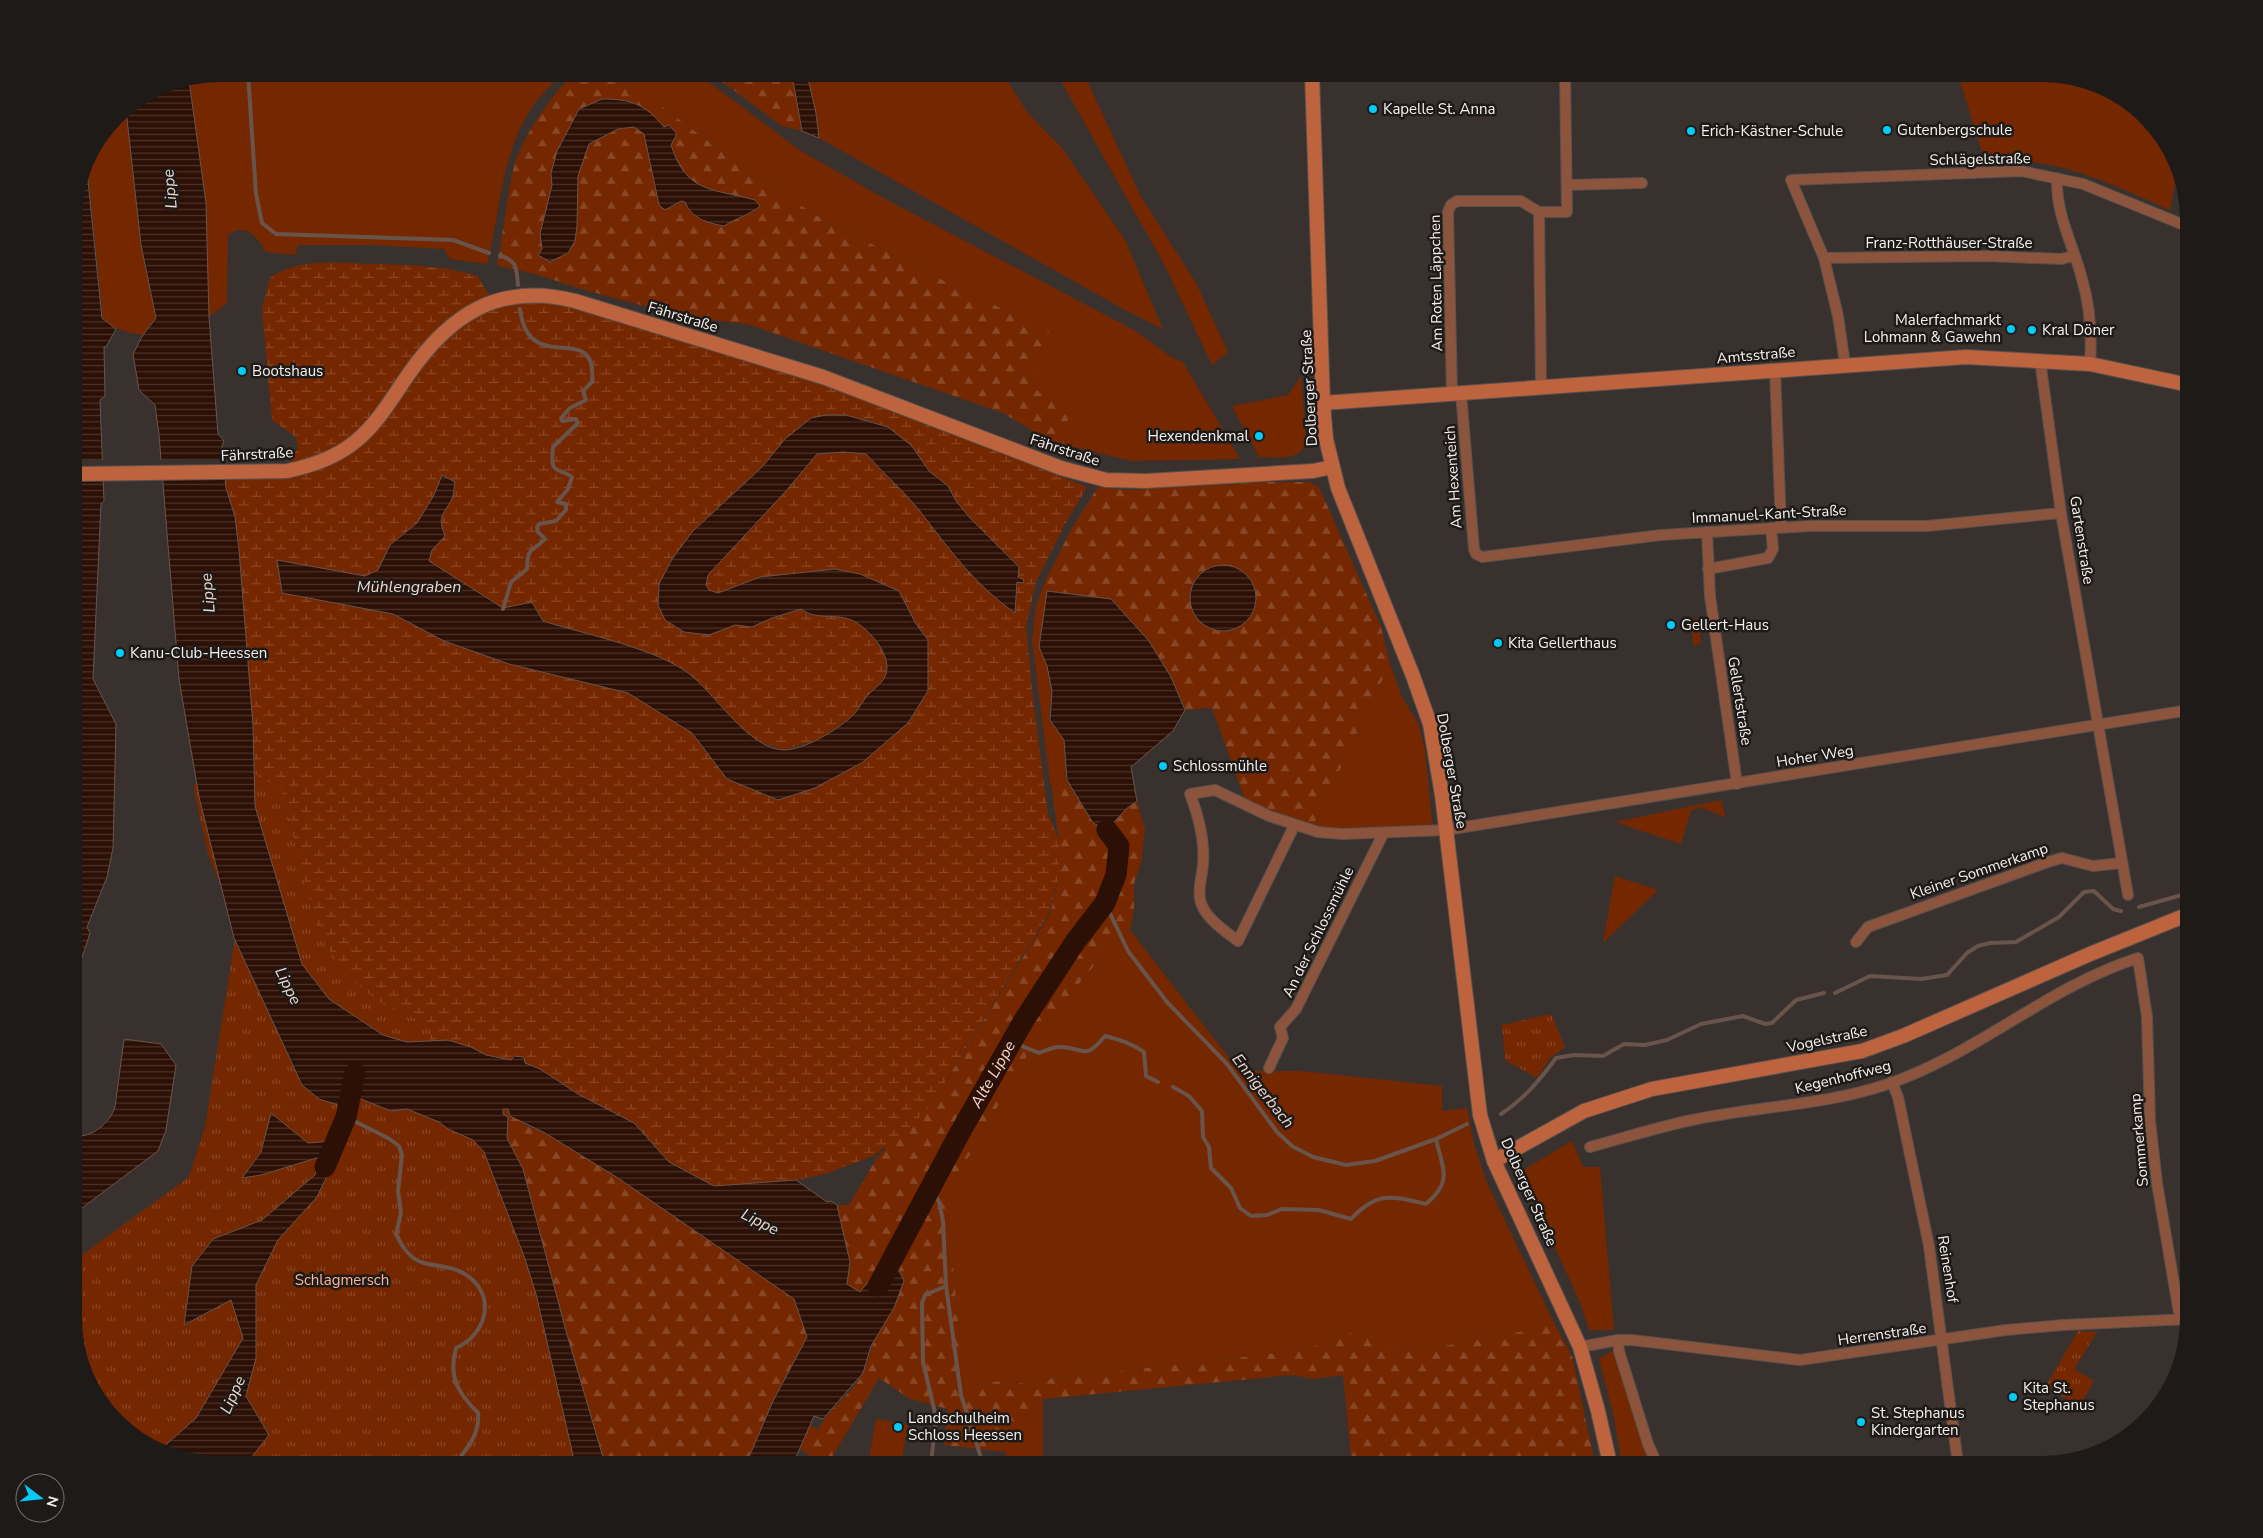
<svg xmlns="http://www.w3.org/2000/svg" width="2263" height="1538" viewBox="0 0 2263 1538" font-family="'Nunito Sans',sans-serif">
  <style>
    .grass { fill: #752700 }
    .forest { fill: url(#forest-firs); fill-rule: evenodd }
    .wetland { fill: url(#wetland-marsh); fill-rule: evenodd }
    .park { fill: url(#park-tufts) }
    .water { fill: url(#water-rules); stroke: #69544b }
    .pier { fill: #39312e }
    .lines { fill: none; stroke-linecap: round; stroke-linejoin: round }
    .stream { stroke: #69544b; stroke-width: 4 }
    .river { stroke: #2c1005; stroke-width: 21 }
    .street-casing { stroke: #57504d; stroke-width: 12 }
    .secondary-casing { stroke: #57504d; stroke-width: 16 }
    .street { stroke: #8c533d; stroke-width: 10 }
    .secondary { stroke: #bd633e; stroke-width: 14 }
    .poi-dot { fill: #03cbf9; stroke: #1d1a18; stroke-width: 2 }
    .labels { text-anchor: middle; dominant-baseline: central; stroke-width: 5; stroke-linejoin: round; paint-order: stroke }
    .poi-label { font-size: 15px; fill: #f6f1ee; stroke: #1d1a18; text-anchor: start }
    .street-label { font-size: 15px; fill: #f6f1ee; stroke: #1d1a18 }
    .park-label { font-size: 15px; fill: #fcb397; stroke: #1d1a18 }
    .water-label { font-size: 16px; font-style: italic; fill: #f1d8ce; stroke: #1d1a18 }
  </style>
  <defs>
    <pattern id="forest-firs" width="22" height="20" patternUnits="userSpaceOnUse" patternTransform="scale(1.25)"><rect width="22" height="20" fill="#752700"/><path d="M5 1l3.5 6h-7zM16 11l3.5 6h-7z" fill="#894726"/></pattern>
    <pattern id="wetland-marsh" width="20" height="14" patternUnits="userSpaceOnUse" patternTransform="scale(1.25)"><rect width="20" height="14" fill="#752700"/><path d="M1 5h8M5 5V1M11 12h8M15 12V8" fill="none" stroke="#894726"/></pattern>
    <pattern id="park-tufts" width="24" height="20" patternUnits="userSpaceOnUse" patternTransform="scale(1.25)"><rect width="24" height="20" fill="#752700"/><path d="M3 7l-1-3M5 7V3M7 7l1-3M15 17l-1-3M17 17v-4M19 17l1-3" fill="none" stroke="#894726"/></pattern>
    <pattern id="water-rules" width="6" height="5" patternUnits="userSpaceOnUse" patternTransform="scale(1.25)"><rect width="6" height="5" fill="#2c1005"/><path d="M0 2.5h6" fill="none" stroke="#4b332a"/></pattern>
  </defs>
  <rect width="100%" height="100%" fill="#39312e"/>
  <g class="grass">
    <path d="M 220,74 L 561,74 C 551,86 537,98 529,112 C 501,157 500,214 487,264 L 450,259 L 444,249 L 372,245 L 298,245 L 295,255 L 266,252 C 258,237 245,222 228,235 L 227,303 L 209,317 L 206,203 L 189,80 Z"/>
    <polygon points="619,74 698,74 801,151 889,201 1134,330 1171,357 1183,362 1240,459 1131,461 1063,444 1066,429 934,276 819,217 754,176"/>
    <polygon points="788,74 1003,74 1027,112 1062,148 1125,240 1163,329 1125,310 819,138 802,131 793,81"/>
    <polygon points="1057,74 1084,74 1140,195 1196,283 1228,352 1212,365 1165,266"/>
    <path d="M 1958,74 L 2043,74 L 2090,81 L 2125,99 L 2170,147 L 2177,173 L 2170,210 C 2127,191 2085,170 2039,163 C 2021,160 2002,162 1985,162 Z"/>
    <path d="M 126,110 L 141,245 L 156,319 L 143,335 C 127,332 113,330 103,318 L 87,161 L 117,116 Z"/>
    <path d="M 1301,376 L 1306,442 C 1301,462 1276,457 1259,457 L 1232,406 L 1288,395 Z"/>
    <polygon points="1045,581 1047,591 1039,647 1047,667 1051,691 1049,720 1064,740 1066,780 1070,786 1050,784 1032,640 1036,606"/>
    <polygon points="1698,618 1701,644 1693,645 1691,619"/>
    <polygon points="1390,664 1402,697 1419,725 1425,751 1433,829 1312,828"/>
    <polygon points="1721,800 1725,817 1700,807 1691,811 1681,844 1615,822"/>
    <polygon points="1615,876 1658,890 1603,943"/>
    <polygon points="1130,930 1239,1071 1302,1071 1442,1086 1442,1111 1467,1108 1474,1144 1487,1183 1555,1325 1433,1348 1396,1347 1344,1332 1306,1350 1031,1381 1031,1386 1012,1380 964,1385 947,1201 961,1170 1045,1025 1116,939"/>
    <polygon points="1572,1141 1583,1167 1600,1167 1614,1330 1589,1330 1580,1302 1520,1172"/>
    <polygon points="1614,1350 1642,1443 1652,1464 1622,1464 1614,1417 1599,1359"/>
    <polygon points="1043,1399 1043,1464 1012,1464 1005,1452 1004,1436"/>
    <polygon points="876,1419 908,1425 901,1464 868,1464"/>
  </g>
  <g class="forest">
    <path d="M 572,74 L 619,74 L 754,176 L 819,217 L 934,276 L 1049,331 L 1028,386 L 1070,407 L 1063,444 L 1048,440 L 1003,413 L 747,324 C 693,319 638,305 585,290 C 556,281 528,270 497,266 C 502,237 506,208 511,179 C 519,139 546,104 572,74 Z"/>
    <polygon points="712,74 788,74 793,81 802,131 782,126"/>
    <path d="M 1266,482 L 1309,482 L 1319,487 L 1381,627 L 1390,664 L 1312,828 L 1274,817 L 1245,800 L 1212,708 L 1186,710 L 1171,677 L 1149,641 L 1111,599 L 1047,591 L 1045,581 L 1072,528 L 1098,487 L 1127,490 ZM 1224,565 L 1237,568 L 1250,579 L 1195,579 L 1207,569 Z"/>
    <path d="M 1051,784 L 1071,786 L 1107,830 L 1126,809 L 1137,801 L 1145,830 L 1141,862 L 1134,884 L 1134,909 L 1130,930 L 1116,939 L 1045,1025 L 961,1170 L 947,1201 L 964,1385 L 1012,1380 L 1031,1386 L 1031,1381 L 1306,1350 L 1344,1331 L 1396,1347 L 1433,1348 L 1555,1325 L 1572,1356 L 1595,1464 L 1352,1464 L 1343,1375 L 1313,1379 L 1292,1375 L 1043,1399 L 1004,1436 L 1005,1452 L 944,1445 L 948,1409 L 910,1399 L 879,1378 L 828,1464 L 823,1464 L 800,1449 L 810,1425 L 818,1430 C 829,1408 854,1392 863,1373 C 869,1359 871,1346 878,1333 L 860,1292 L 847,1284 L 850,1262 L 837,1205 L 849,1205 L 878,1156 L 886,1149 L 884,1147 L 929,1108 L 1050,914 L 1059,876 L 1059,840 Z"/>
    <polygon points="503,1109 508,1109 527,1126 545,1133 618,1178 794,1299 807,1337 773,1402 746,1464 605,1464 566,1331 523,1169 507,1138 508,1117 503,1114"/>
  </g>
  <g class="wetland">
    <path d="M 379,264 C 413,265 445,266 477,276 L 489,295 L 442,323 L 422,345 L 364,425 L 348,439 L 319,457 L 281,466 L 291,461 L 298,448 L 296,437 L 272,420 L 262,309 L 270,278 C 300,256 343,264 379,264 Z"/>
    <path d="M 533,300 L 566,304 L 776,367 L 935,425 L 1087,487 L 1065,524 L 1036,582 L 1026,627 L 1032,690 L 1048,814 L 1059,840 L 1059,876 L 1049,913 L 929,1108 L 904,1132 L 873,1156 L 825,1174 L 796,1180 L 714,1186 L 669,1162 L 634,1123 L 578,1094 L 540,1069 L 486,1055 L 471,1047 L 448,1040 L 407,1042 L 357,1019 L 255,806 L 253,725 L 239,550 L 235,517 L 226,488 L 226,478 C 263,479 291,480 327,466 C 390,442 409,367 458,326 C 479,308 507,303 533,300 ZM 865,419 L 888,427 L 912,446 L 929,471 L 948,486 L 956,501 L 970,518 L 1019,566 L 1018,577 L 1023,583 L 1017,582 L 1015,612 C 972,583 950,549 919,510 C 903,490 883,473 866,454 L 843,452 L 817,454 L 786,491 L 708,575 L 706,585 L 709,590 L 718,593 L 733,587 L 899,591 L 916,624 L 928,640 L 928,691 L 778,800 L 728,779 L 692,733 L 628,693 L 509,664 L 444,641 L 393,614 L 282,593 L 277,560 L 365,576 L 378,570 L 390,545 L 417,523 L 434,495 L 442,476 L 455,482 C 454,488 454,494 452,499 C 443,516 437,515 445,536 L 432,550 L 429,561 L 503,609 L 532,602 L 543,621 L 627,646 L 738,724 L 754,740 L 784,750 L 820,739 L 853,716 L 867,696 L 885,680 L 887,665 L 883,652 L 876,641 L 856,620 L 844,616 L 808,615 L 801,609 L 772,618 L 752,627 L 735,625 L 709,635 L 684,632 L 665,619 L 658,605 L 659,584 L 672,559 L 692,532 L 762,467 L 785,439 Z"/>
  </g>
  <g class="park">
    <path d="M 253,773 L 282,790 L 314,919 C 336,975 375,1009 434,1024 L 430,1039 L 466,1057 L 514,1214 L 583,1464 L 220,1464 L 173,1457 L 138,1439 L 93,1391 L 74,1327 L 75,1260 L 189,1177 L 205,1127 L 235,939 L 222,889 L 208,854 L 193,785 Z"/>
    <polygon points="1551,1014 1565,1047 1550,1058 1537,1078 1505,1060 1502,1025"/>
    <polygon points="2078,1331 2097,1332 2074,1369 2094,1381 2079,1407 2046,1386"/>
  </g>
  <g class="water">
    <polygon points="788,74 807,74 816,113 819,138 802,131 793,81"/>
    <polygon points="189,80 206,203 209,317 218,434 224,441 222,446 226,488 235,517 239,550 253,725 255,806 302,964 329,999 383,1035 407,1042 448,1040 471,1047 486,1055 511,1060 514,1056 524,1057 525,1063 540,1069 578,1094 634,1123 669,1162 714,1186 796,1180 827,1202 831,1201 837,1205 850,1262 847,1284 860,1292 886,1259 895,1262 904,1281 894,1308 871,1346 863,1373 823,1419 814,1416 793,1464 746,1464 773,1401 807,1337 794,1299 618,1178 545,1133 510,1116 508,1109 503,1109 503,1114 508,1117 507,1138 523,1169 566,1331 605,1464 575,1464 536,1294 525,1259 484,1152 473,1140 448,1129 439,1122 407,1109 391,1111 361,1099 338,1105 319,1099 302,1085 234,938 199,797 179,679 159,435 155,405 139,390 133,354 143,335 156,318 141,245 126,110 164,85"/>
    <path d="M 602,99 C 631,99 645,104 664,127 L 669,125 L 677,134 L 671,145 C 687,194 712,188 755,200 L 760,206 C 748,216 736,218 724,226 C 708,223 692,219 685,202 L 681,201 L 665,210 L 659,205 L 644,134 L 634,127 L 618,129 L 589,144 L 578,176 L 577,226 L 575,241 L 568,253 L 550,262 L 538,255 L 542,249 L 540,234 L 552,185 L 551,173 L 557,151 L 579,109 Z"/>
    <polygon points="86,161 102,318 116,329 106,347 104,347 105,396 100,400 104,501 101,504 93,679 116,724 113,848 107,877 87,927 90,933 74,982 74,211"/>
    <path d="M 826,415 L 846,415 L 888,427 L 912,446 L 929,471 L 948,486 L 956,501 L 970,518 L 1019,567 L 1018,577 L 1023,579 L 1024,583 L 1017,582 L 1015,613 C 972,582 951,551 919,510 C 903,490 883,473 866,454 L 843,452 L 817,454 L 786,491 L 708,575 L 706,585 L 709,590 L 718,593 L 760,577 L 835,569 L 860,574 L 899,591 L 916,624 L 928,640 L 928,691 L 908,723 L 863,762 L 815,788 L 778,800 L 727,779 L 692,733 L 628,693 L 509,664 L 444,641 L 393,614 L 282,593 L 277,560 L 365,576 L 378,570 L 390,545 L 417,523 L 434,495 L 442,475 L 455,482 C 454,487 454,494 452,499 C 443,516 437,515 445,536 L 432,550 L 429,561 L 503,608 L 532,602 L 543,621 C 584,634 660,649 692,676 C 717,697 751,750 784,750 C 804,750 837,730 851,717 C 858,711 862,702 867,696 C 876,686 888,681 887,666 C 886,652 876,639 866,630 C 843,607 821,624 801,609 L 772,618 L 752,627 L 735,625 L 709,635 L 684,632 L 665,620 L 658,605 L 659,584 L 672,559 L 692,532 L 762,467 L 785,439 L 811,418 Z"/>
    <circle cx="1223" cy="598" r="33"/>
    <polygon points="1047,591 1111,599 1149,641 1171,677 1185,710 1173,731 1131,767 1137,801 1126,809 1107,830 1093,823 1067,780 1064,740 1050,720 1052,691 1047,666 1039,647"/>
    <path d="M 124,1039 L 161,1044 L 176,1065 L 166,1130 L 158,1151 L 74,1214 L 74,1136 C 92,1138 110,1123 115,1107 Z"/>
    <path d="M 271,1113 L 308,1143 L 344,1140 L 317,1197 L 278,1240 L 256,1285 L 256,1358 L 246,1396 L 269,1435 L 247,1463 C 221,1469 184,1462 160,1450 L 196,1418 L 243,1338 L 231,1300 L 184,1325 L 192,1266 L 213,1239 L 262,1220 L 315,1175 L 320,1157 L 261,1175 L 242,1178 L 261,1152 Z"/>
  </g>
  <g class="pier">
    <polygon points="228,459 228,480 161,480 159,460"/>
    <polygon points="74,460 105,460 105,481 74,480"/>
  </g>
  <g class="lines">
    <g class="stream">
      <polyline points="248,74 256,194 262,223 276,234 453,240 489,253"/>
      <path d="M 500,255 C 518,263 516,266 518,285"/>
      <path d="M 503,609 L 511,582 L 527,569 C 528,544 531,554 545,539 L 538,532 L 537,527 L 539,524 L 556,521 L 566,510 L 566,504 L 557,502 L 568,489 L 572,477 C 557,466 550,477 553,447 L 578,423 L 576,419 L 562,421 L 561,418 L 570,408 L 586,400 L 583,391 L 592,382 C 598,317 529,380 520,309"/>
      <polyline points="1105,903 1128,951 1167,1002 1227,1064 1277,1132 1292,1146 1313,1157 1346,1165 1375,1161 1436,1139 1467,1124"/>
      <polyline points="2139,907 2189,893"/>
      <polyline points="1835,993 1870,976 1921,979 1947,975 1967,953 1978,946 1990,943 2016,942 2059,917 2084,892 2094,891 2113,909 2121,911"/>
      <path d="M 1012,1042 L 1039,1053 C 1045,1051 1052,1047 1059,1047 C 1084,1046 1083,1063 1105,1036 C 1120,1040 1131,1043 1144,1052 L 1146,1076 L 1158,1082"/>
      <path d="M 1173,1087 L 1189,1096 L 1202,1111 L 1203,1137 L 1209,1147 L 1211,1168 L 1231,1188 L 1240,1208 L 1251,1216 L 1267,1215 L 1282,1209 L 1319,1210 L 1351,1219 C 1377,1191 1391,1196 1426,1204 C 1453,1181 1443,1170 1436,1139"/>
      <path d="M 1501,1114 C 1524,1099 1539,1081 1556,1058 L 1574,1055 L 1603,1056 L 1624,1044 L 1645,1045 L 1667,1040 L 1701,1024 L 1743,1016 L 1765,1024 L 1772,1023 L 1796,1000 L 1824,993"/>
      <path d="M 346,1117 L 388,1138 L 399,1146 L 402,1155 L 398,1191 L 401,1213 L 396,1234 C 402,1246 408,1257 421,1262 C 435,1267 450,1265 463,1273 C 497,1292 489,1333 456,1348 C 448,1377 458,1393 478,1413 C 480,1435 467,1448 455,1464"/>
      <polyline points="931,1187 939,1202 943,1221 946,1286 961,1395 983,1464"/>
      <polyline points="931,1464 936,1417 923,1362 922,1303 925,1295 946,1286"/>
    </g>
    <g class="river">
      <polyline points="325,1167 346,1117 355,1073"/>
      <path id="s1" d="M 878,1286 L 957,1138 L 1024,1020 L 1075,942 L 1105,903 L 1116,875 L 1119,846 L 1107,830"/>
    </g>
    <g class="street-casing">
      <g id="street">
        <path d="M 2057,178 C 2056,217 2073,243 2082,279 C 2090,306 2092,335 2090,364"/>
        <polyline points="1567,185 1642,183"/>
        <polyline points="1824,258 1987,256 2061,259 2074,256"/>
        <polyline points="2040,360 2061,513 2128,895"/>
        <polyline points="1845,364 1838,316 1824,258 1791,180 2021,171 2083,184 2189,227"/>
        <polyline points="1775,370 1781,527"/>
        <polyline points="1541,386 1539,212 1567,212 1565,74"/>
        <polyline points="1461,393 1474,549 1476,554 1482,557 1661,535 1811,526 1927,526 2061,513"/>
        <polyline points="1452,394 1448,212 1451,205 1457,201 1521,201 1539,212"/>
        <polyline points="1707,532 1710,596 1737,784"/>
        <polyline points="1708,569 1768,558 1773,549 1771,528"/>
        <path d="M 1294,826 L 1238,941 C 1225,931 1203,917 1200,899 C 1198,888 1202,876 1203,865 C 1205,840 1199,817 1190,794 L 1215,790 L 1269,816 L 1318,832 L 1342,834 L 1446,830 L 2189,710"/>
        <polyline points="1856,942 1868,927 2048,862 2062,858 2093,866 2122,863"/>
        <polyline points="1269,1068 1283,1038 1280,1027 1296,1009 1383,834"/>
        <polyline points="1892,1082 1898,1097 1929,1246 1958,1464"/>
        <path d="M 1590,1147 C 1624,1138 1658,1127 1692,1120 C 1757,1106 1821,1106 1885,1085 C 1976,1055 2047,987 2138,958 L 2147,1017 L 2150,1121 L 2157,1183 L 2180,1319"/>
        <polyline points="1618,1340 1619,1351 1648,1444 1657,1464"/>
        <polyline points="1580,1347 1618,1340 1632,1340 1800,1360 2006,1330 2063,1325 2189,1319"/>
      </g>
    </g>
    <g class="secondary-casing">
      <g id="secondary">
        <polyline points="1312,74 1323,403 1326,439 1338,488 1413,676 1430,724 1442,795 1480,1115 1494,1161 1580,1347 1598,1411 1610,1464"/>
        <polyline points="1323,403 1966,357 2090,364 2189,385"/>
        <path d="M 74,474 L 287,471 C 311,466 337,457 356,441 C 378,423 392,398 408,375 C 450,314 499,282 575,301 L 823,377 L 1061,468 L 1106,480 L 1146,481 L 1313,471 L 1332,467"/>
        <polyline points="1494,1161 1584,1111 1652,1089 1862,1051 1903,1036 2090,954 2189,914"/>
      </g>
    </g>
    <use href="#street" class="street"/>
    <use href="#secondary" class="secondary"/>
  </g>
  <g class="poi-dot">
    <circle cx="1373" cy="109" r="5"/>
    <circle cx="1887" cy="130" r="5"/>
    <circle cx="1691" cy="131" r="5"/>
    <circle cx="2011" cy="329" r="5"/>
    <circle cx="2032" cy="330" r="5"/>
    <circle cx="242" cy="371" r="5"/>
    <circle cx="1259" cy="436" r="5"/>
    <circle cx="1671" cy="625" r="5"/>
    <circle cx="1498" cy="643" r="5"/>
    <circle cx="120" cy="653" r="5"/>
    <circle cx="1163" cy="766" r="5"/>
    <circle cx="2013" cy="1397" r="5"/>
    <circle cx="1861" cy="1422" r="5"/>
    <circle cx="898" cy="1427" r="5"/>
  </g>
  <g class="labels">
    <g class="poi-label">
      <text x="1383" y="109">Kapelle St. Anna</text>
      <text x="1897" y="130">Gutenbergschule</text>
      <text x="1701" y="131">Erich-Kästner-Schule</text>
      <text x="2001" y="320" text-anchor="end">Malerfachmarkt<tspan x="2001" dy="17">Lohmann &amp; Gawehn</tspan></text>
      <text x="2042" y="330">Kral Döner</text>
      <text x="252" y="371">Bootshaus</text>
      <text x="1249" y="436" text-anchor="end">Hexendenkmal</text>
      <text x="1681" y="625">Gellert-Haus</text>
      <text x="1508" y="643">Kita Gellerthaus</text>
      <text x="130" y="653">Kanu-Club-Heessen</text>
      <text x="1173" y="766">Schlossmühle</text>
      <text x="2023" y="1388">Kita St.<tspan x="2023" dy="17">Stephanus</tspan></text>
      <text x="1871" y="1413">St. Stephanus<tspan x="1871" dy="17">Kindergarten</tspan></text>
      <text x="908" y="1418">Landschulheim<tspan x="908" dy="17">Schloss Heessen</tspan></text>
    </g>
    <g class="street-label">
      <text transform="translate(1980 159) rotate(-1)">Schlägelstraße</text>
      <text x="1949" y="243">Franz-Rotthäuser-Straße</text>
      <text transform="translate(1436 283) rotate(-91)">Am Roten Läppchen</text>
      <text transform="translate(683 317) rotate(17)">Fährstraße</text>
      <text transform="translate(1756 355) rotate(-5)">Amtsstraße</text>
      <text transform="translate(1309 388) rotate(-93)">Dolberger Straße</text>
      <text transform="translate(1065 450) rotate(18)">Fährstraße</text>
      <text transform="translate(257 454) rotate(-3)">Fährstraße</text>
      <text transform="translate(1453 477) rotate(-94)">Am Hexenteich</text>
      <text transform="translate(1769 514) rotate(-3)">Immanuel-Kant-Straße</text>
      <text transform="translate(2082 540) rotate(81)">Gartenstraße</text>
      <text transform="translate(1740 701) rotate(81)">Gellertstraße</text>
      <text transform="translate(1815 756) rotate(-9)">Hoher Weg</text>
      <text transform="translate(1452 771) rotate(80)">Dolberger Straße</text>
      <text transform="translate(1979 871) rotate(-19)">Kleiner Sommerkamp</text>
      <text transform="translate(1318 932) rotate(-64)">An der Schlossmühle</text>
      <text transform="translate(1827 1039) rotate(-12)">Vogelstraße</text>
      <text transform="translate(1843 1077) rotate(-14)">Kegenhoffweg</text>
      <text transform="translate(2139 1140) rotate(-95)">Sommerkamp</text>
      <text transform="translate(1529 1192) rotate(66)">Dolberger Straße</text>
      <text transform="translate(1948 1269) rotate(81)">Reinenhof</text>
      <text transform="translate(1882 1334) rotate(-8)">Herrenstraße</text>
    </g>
    <g class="park-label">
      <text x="342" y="1280">Schlagmersch</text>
    </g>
    <g class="water-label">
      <text transform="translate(170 189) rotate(-95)">Lippe</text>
      <text x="409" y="587">Mühlengraben</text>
      <text transform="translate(208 593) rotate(-95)">Lippe</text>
      <text transform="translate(288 986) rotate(64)">Lippe</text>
      <text stroke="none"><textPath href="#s1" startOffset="241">Alte Lippe</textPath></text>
      <text transform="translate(1263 1091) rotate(52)">Ennigerbach</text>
      <text transform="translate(760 1222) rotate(27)">Lippe</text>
      <text transform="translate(233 1395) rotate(-66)">Lippe</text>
    </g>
  </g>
  <path d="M0 0H2263V1538H0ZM219 82H2043A137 137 0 0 1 2180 219V1319A137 137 0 0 1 2043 1456H219A137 137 0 0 1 82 1319V219A137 137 0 0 1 219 82Z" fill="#1d1a18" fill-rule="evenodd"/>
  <g transform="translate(40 1498) rotate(106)"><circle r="24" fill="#1d1a18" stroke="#74706e"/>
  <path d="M0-4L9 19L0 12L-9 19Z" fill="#03cbf9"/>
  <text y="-8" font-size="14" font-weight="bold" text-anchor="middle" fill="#f6f1ee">N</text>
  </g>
</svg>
